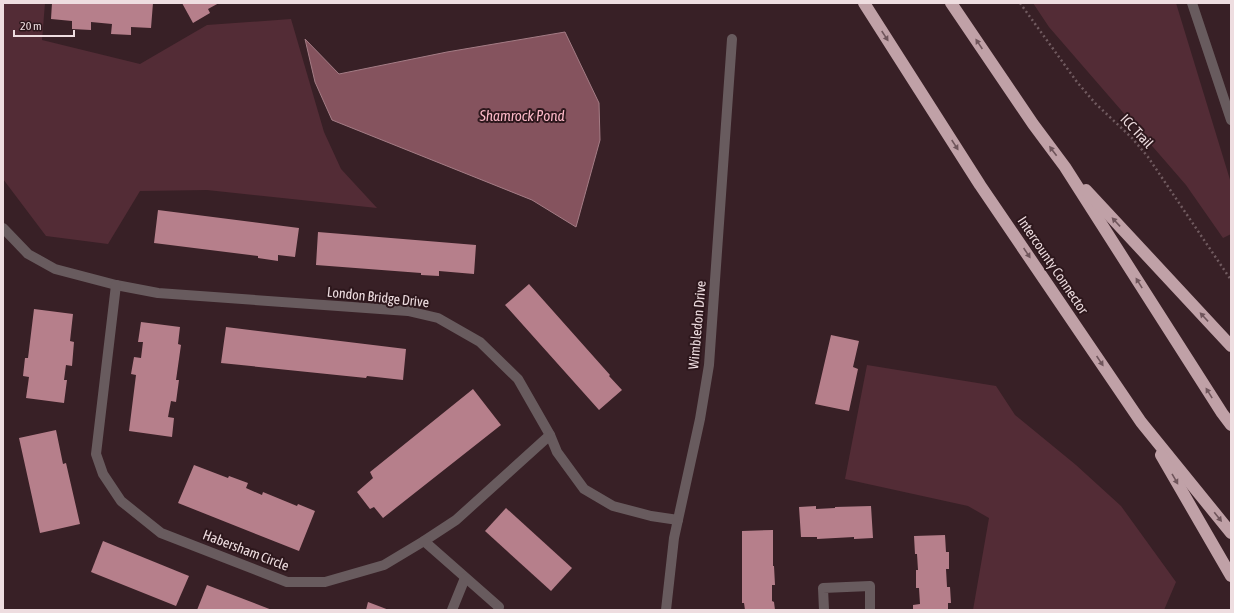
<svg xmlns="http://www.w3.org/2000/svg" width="1234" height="613" viewBox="0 0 1234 613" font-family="'Asap Condensed',sans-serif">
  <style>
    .green { fill: #532c36 }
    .water { fill: #85535e; stroke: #a47c85 }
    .building { fill: #b67f8b }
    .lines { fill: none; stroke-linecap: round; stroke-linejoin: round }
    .path { stroke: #715b60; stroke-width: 2.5; stroke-dasharray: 2 3; stroke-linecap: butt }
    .minor { stroke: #685b5e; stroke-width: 10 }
    .highway { stroke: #c0a1a7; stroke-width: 12 }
    .oneway { fill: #6f555b }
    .labels { text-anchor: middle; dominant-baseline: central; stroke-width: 4; stroke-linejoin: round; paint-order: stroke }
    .street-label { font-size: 14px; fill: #eedde0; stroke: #2d171c }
    .water-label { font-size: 15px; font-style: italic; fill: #fcb9c8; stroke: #2d171c }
  </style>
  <rect width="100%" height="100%" fill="#382026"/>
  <g class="green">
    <polygon points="3,3 45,3 42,40 140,64 207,25 291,19 324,132 341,169 377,208 207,190 140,191 108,244 46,236 3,179"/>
    <polygon points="1033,3 1176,3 1231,183 1231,234 1223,238 1186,185 1049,27"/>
    <polygon points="867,365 996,386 1015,415 1076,465 1121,506 1176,582 1164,610 973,610 989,518 968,506 845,479"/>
  </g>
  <polygon class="water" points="565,32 599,103 600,140 576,227 532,200 332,120 315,82 305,39 339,74 447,52"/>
  <g class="building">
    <polygon points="52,3 153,3 151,28 131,27 131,35 111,34 112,24 91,22 91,30 72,29 72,21 51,19"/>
    <polygon points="182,3 219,3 208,9 210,13 193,23"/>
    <polygon points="158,210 299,228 295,257 278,255 278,261 258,258 258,256 154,243"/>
    <polygon points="318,232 476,245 474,274 439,271 439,276 421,275 421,273 316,265"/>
    <polygon points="529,284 610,375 609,376 622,390 599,410 505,305"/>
    <polygon points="34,309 73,314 70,341 74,342 72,366 66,365 64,380 67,380 64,403 26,398 29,377 23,376 25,358 28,358"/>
    <polygon points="141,322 180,327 178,344 181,345 176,380 179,380 176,402 171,401 168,417 174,418 172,437 129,431 136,375 131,374 134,357 141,358 143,342 138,342"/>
    <polygon points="226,327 406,349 403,380 367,376 366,378 221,363"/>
    <polygon points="831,335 859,341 853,367 858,369 849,411 815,404"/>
    <polygon points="473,389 501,425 383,518 374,507 370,509 357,492 373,478 370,472"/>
    <polygon points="56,430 63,464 66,463 80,524 40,533 19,438"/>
    <polygon points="194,465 228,478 229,476 248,483 246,488 262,495 263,492 297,506 298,504 315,511 299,551 178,503"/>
    <polygon points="816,506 816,509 835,508 835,507 871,506 873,538 854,539 854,537 817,539 817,537 801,537 799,507"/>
    <polygon points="506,508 572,568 551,591 485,531"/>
    <polygon points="773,530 773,566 774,566 775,585 772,585 772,601 774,602 775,610 745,610 744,603 742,603 742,531"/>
    <polygon points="945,535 946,552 949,552 949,569 946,569 947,587 950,587 951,603 948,603 948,610 913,610 913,605 920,604 919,588 916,588 916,570 918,570 917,554 915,554 914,536"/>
    <polygon points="103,541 189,576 176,606 91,572"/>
    <polygon points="207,585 272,610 197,610"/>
    <polygon points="368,602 389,610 366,610"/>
  </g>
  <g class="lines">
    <polyline class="path" points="1020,3 1077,82 1095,103 1132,138 1148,157 1231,280"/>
    <g class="minor">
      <polyline points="1192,3 1231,120"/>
      <polyline points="3,228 28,254 55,269 116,285 158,293 408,311 438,318 480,342 518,379 550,435 557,452 584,489 613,506 651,516 678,520"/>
      <polyline points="116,285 96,454 103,474 121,501 161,533 287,582 325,582 384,565 424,541 456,520 550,435"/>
      <polyline points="424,541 499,607 498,610"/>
      <polyline points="452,610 465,578"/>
      <polyline points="666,610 674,538 700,419 709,365 732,39"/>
      <polyline points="824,610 823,588 870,586 870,610"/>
    </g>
    <g class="highway">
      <polyline points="864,3 980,185 1141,422 1231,533"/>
      <polyline points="951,3 1033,124 1065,167 1222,413 1231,425"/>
      <polyline points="1086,190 1231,346"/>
      <polyline points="1161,455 1231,576"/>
    </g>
  </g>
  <defs><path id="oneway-solid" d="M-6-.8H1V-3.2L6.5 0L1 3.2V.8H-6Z"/></defs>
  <g class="oneway">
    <use href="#oneway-solid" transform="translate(885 36) rotate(57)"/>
    <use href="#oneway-solid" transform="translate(979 44) rotate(-124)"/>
    <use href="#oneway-solid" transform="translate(955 145) rotate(57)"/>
    <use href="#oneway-solid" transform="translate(1053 151) rotate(-127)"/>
    <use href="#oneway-solid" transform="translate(1116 222) rotate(-133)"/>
    <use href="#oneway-solid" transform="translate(1027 253) rotate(56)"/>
    <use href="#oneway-solid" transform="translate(1139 283) rotate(-122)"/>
    <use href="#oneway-solid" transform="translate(1204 317) rotate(-133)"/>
    <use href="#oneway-solid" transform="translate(1100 361) rotate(56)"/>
    <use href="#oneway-solid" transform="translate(1209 393) rotate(-122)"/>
    <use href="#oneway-solid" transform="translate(1175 479) rotate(60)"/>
    <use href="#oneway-solid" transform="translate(1218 517) rotate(51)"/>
  </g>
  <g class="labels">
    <g class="street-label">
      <text transform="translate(1137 131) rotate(47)">ICC Trail</text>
      <text transform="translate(1053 265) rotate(56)">Intercounty Connector</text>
      <text transform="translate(378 297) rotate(6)">London Bridge Drive</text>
      <text transform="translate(697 325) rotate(-85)">Wimbledon Drive</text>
      <text transform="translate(246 550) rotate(21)">Habersham Circle</text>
    </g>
    <g class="water-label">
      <text x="522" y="115">Shamrock Pond</text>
    </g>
  </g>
  <rect width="1234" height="613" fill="none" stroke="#eedde0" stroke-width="8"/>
  <path d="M14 30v6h60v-6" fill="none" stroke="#eedde0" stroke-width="2"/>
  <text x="20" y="30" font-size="12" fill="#eedde0" stroke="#2d171c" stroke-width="3" paint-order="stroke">20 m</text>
</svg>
